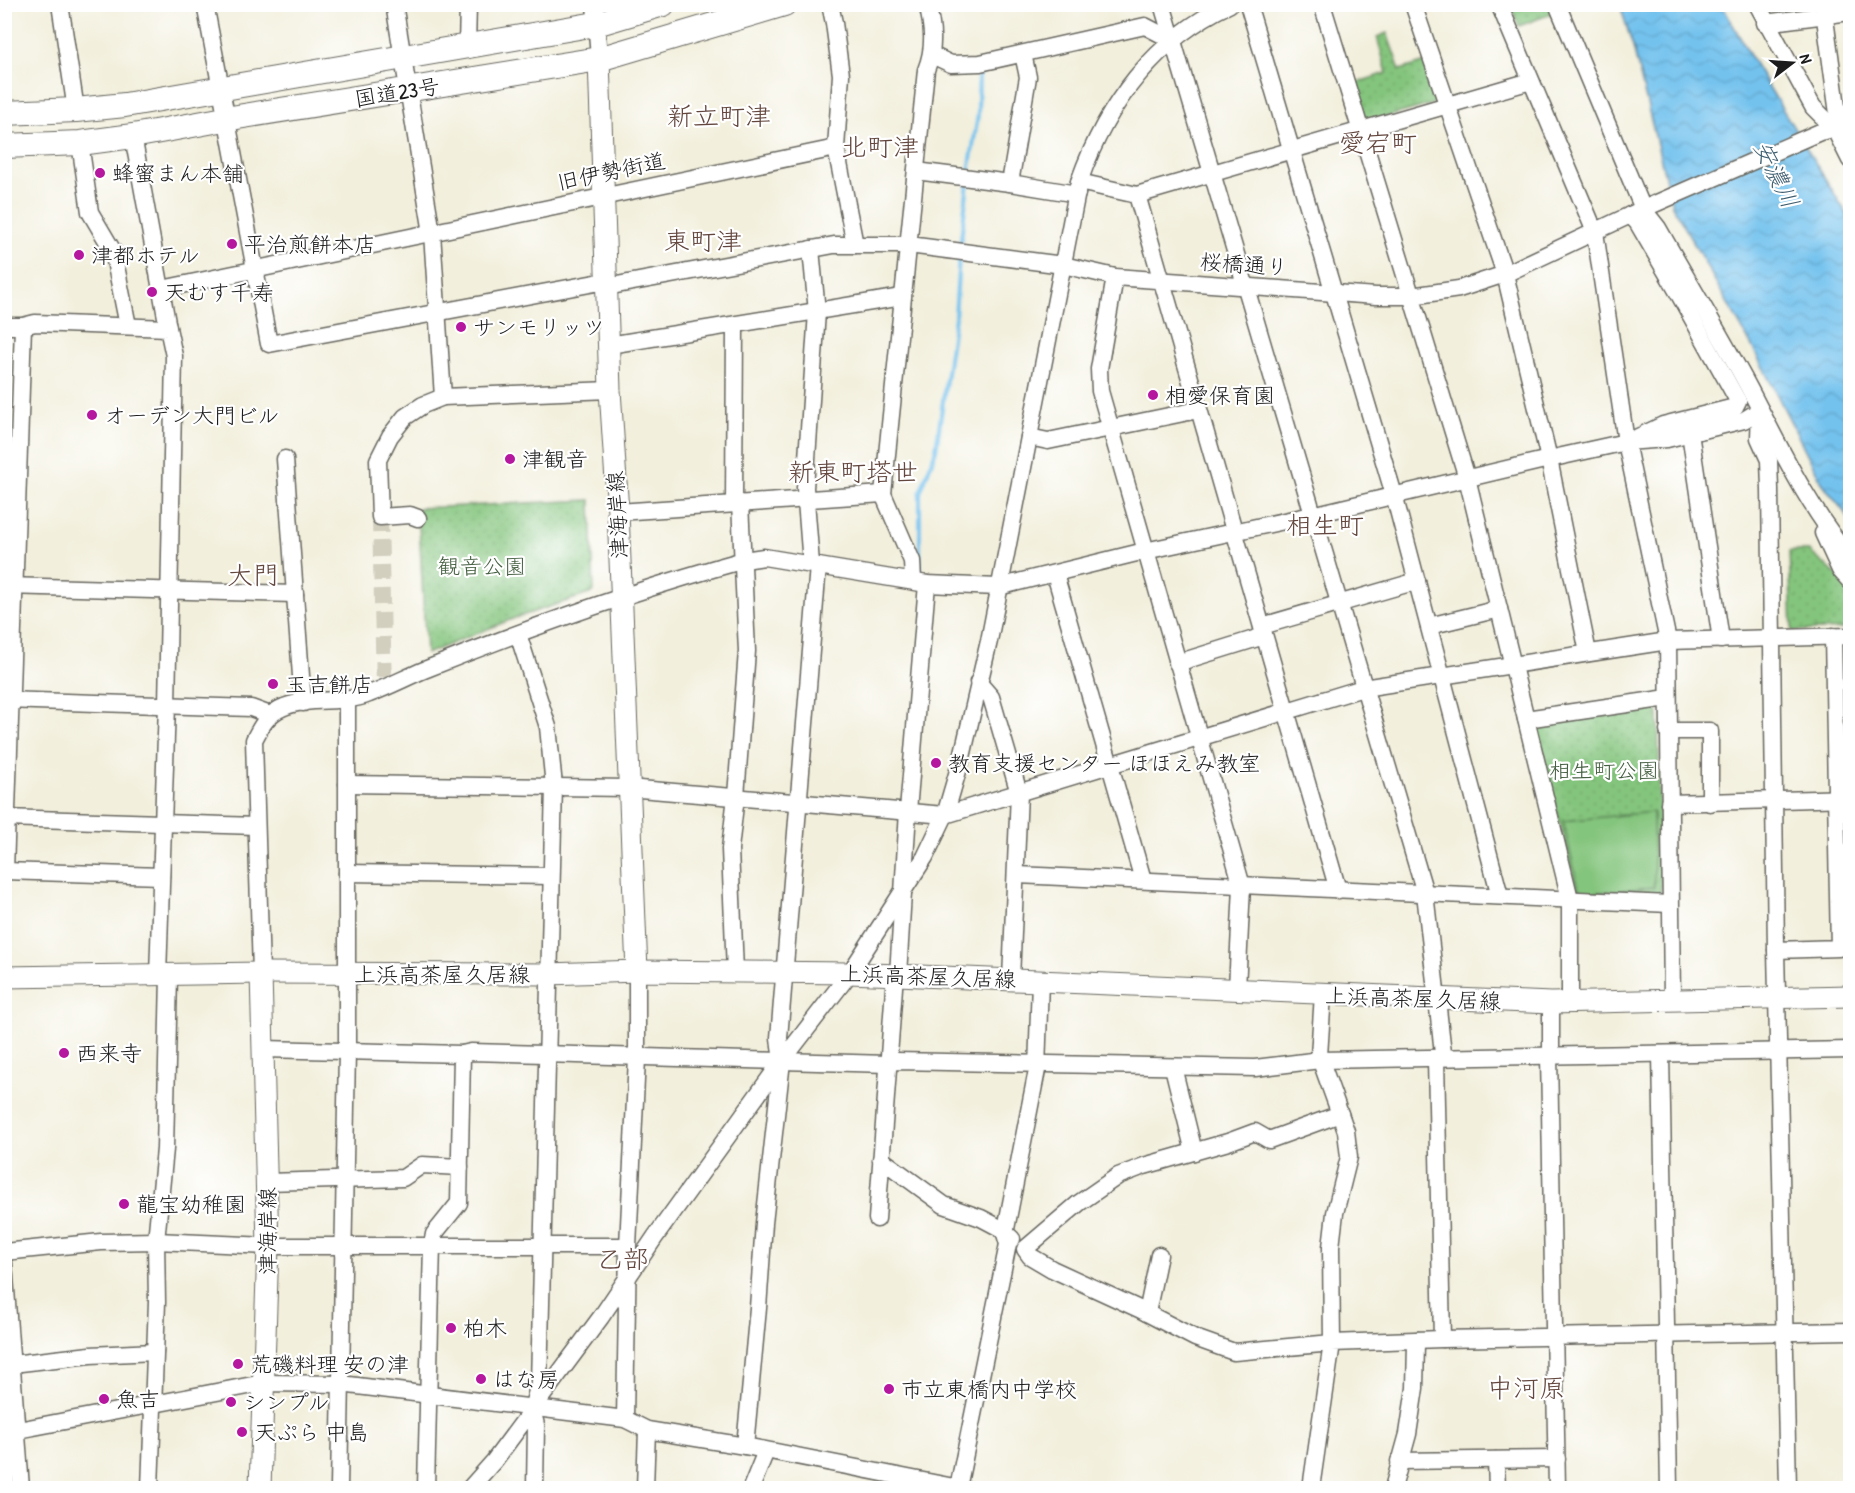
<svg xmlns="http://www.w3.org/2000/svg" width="1855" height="1493" viewBox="0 0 1855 1493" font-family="'Patrick Hand','Klee One',sans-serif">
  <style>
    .grass { fill: url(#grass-dots); stroke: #50704c; stroke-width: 1.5 }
    .pitch { fill: #84c57d; stroke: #50704c; stroke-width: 1.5 }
    .water { fill: url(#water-waves); stroke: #486f85; stroke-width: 1.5 }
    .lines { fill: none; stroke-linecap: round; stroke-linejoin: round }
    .stream { stroke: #73c2ee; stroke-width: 4 }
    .minor-tunnel { stroke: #d2cfbf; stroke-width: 16; stroke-dasharray: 16 8; stroke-linecap: butt }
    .minor-casing { stroke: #67665f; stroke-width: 19 }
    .major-casing { stroke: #67665f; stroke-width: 23 }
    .highway-casing { stroke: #67665f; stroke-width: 26 }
    .minor { stroke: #fff; stroke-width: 16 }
    .major { stroke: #fff; stroke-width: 21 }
    .highway { stroke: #fff; stroke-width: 24 }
    .poi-dot { fill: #b5179e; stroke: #fff; stroke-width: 2 }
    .labels { text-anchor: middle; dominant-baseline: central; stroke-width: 4.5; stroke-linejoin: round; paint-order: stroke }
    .street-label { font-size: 22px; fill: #1c1c1c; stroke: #fff }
    .poi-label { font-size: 22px; fill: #1c1c1c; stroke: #fff; text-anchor: start }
    .park-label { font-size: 22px; fill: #466043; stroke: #fff }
    .water-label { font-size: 24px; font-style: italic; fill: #3f5e70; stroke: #fff }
    .quarter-label { font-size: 26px; fill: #63473e; stroke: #fff }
  </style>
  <defs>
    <pattern id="grass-dots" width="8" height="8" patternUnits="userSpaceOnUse" patternTransform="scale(1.5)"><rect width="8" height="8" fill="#84c57d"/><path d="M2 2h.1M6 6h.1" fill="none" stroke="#71a96b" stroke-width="1.8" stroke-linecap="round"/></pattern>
    <pattern id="water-waves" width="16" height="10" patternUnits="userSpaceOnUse" patternTransform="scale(1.5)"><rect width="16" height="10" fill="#73c2ee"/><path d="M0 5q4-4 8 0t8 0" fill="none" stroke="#63a6cc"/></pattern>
  </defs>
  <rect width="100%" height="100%" fill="#fff"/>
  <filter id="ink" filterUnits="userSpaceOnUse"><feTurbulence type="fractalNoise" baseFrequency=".0167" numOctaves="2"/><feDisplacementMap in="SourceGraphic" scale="12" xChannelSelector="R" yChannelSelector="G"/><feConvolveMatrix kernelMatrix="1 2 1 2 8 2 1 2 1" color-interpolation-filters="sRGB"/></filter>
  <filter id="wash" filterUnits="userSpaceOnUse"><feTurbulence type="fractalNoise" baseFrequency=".008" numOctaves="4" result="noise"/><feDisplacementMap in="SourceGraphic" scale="24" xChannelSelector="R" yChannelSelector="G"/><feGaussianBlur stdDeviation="1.35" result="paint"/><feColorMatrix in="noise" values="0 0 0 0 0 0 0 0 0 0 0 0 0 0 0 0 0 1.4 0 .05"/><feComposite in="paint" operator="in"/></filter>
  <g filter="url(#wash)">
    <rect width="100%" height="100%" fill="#f2efdc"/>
    <g class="grass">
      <polygon points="1510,5 1553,5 1556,12 1519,26"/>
      <polygon points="1387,33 1400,70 1426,62 1439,98 1436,103 1369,122 1363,119 1352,84 1387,73 1377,37"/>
      <polygon points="591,500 594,591 592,593 515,618 426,654 418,508"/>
      <polygon points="1789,551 1809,551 1850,586 1850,629 1792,631"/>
      <polygon points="1654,704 1658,708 1661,894 1658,898 1580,894 1576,889 1536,726 1538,722"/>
    </g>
    <polygon class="pitch" points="1653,812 1654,887 1580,894 1563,821"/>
    <polygon class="water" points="1620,5 1722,5 1756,66 1850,219 1850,520 1821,481 1754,350 1672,205 1633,47"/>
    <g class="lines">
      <g class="stream">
        <polyline points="969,172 978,115 979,67"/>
        <polyline points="960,247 968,183"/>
        <polyline points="920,569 920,493 936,450 955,317 959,257"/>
      </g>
    </g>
  </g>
  <g filter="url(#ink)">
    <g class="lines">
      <polyline class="minor-tunnel" points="380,517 384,687"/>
      <g class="minor-casing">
        <g id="minor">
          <polyline points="60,4 76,110"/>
          <polyline points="205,4 269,344 606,281"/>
          <polyline points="394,4 432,233 443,397"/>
          <polyline points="595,4 599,59"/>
          <polyline points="830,4 834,23 841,75 836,148 855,245"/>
          <polyline points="1162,4 1425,893 1443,1053 1436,1059 1442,1339"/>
          <polyline points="1248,4 1394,495 1500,896"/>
          <polyline points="1322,4 1467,478 1570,899 1570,1002"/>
          <polyline points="1413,4 1505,274 1549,459 1588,653"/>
          <polyline points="1499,4 1595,232 1626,442 1668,641 1672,999"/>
          <path d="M 1557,4 L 1643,209 L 1658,228 C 1688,281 1720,334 1749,388 C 1780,447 1807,506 1850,557"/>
          <polyline points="1757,4 1813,107 1834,128 1850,160"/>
          <polyline points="1823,4 1839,121 1848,126"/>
          <polyline points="1765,23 1850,12"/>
          <polyline points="467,47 468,4"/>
          <polyline points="932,55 951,64 980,63 1145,26 1172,40"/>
          <polyline points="133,136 168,328"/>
          <polyline points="80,143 90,212 113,251 128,326"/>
          <polyline points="916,171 1010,183 1028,77 1023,54"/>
          <polyline points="1079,182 1137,195 1531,81"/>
          <polyline points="1010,183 1077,194"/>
          <polyline points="1137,195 1338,890"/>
          <polyline points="1630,215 1637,222 1676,289 1738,401 1735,407 1663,425 1638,437"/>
          <polyline points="811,249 817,312 805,488 811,564"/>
          <polyline points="1115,277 1099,369 1100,391 1242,886 1237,989"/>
          <polyline points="606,287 834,245 909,245 1063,265 1115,277 1376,296 1411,296 1459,289 1505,274 1643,209 1820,132 1850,126"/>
          <path d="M 162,289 C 387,243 611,193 836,148"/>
          <polyline points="4,326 23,326 35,323 168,328 174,356 167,705 158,976"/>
          <polyline points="609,345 902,297"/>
          <polyline points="1760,410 1759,438 1769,460 1770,489 1776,950 1788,1488"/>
          <polyline points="1690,433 1721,640"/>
          <polyline points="1029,437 1048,441 1198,410"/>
          <polyline points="285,459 303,703"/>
          <polyline points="734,503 735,325"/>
          <polyline points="618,512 883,494"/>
          <polyline points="418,518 410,515 380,517 378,460 390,436 405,417 423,405 443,397 610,390"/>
          <polyline points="1823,533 1840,570 1850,581"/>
          <polyline points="1055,574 1143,880"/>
          <path d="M 913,581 L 912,561 L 883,494 L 926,70 C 935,48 933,28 927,4"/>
          <polyline points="5,586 295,594"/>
          <polyline points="1262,626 1417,581"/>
          <polyline points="1429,626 1499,609"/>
          <polyline points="518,634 548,727 554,786 539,1384 532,1409 536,1425 535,1488"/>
          <polyline points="1177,663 1264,636"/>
          <polyline points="978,682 991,697 1019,793 1011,979"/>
          <polyline points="4,700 251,708 270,715"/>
          <polyline points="1526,719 1668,698"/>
          <polyline points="1668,731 1710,731 1710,803"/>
          <polyline points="347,784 628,788 945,815 1363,688 1668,641 1850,636"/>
          <polyline points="1669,803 1850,798"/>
          <polyline points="4,818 256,826"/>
          <polyline points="4,871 161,876"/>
          <polyline points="5,871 23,326"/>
          <polyline points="347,873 551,876"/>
          <polyline points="1017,875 1670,904"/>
          <polyline points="1776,950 1839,948 1833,636"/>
          <polyline points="735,972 730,849 736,796 747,651 740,503"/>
          <path d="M 261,973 L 254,740 C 261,726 268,713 284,707 C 311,696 342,705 369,694 C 388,687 405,678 424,670 C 528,628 635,590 744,560 L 764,557 L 927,584 L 998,587 L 1145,551 L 1312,515 L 1549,459 L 1626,442 L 1667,439 L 1744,420 L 1760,410"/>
          <polyline points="898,975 908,811 927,584"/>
          <polyline points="1323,994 1319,1056 1340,1114"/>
          <polyline points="1551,1003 1551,1052 1549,1056 1557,1488"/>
          <polyline points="264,1049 462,1054 471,1052 888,1064 896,1061 1255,1068 1320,1060 1850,1050"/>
          <polyline points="1661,1054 1669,1488"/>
          <polyline points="1173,1067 1194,1152"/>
          <polyline points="881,1159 944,1205 981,1218 1000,1228 1012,1239"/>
          <polyline points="267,1182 403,1178 422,1165 460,1167"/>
          <polyline points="877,1219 895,974"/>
          <polyline points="4,1252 101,1242 156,1241 268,1246 628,1246"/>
          <polyline points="4,1263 21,1488"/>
          <polyline points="1147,1313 1159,1255"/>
          <polyline points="12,1364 90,1355 155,1352"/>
          <polyline points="625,1419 628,1246 637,1058 637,971"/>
          <polyline points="4,1431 18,1430 263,1383 341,1384 625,1419 647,1430 745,1446 959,1488"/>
          <polyline points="745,1446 758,1308 764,1223 782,1061 779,1038 818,566"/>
          <polyline points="1496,1460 1497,1488"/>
          <polyline points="1399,1461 1557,1459"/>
          <polyline points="150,1488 157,1302 156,1241 165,1149 169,976"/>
          <polyline points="339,1488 347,1051 347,700"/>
          <polyline points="426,1488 432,1245 434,1234 459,1203 462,1054"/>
          <path d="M 470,1488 L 494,1461 L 601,1317 L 655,1237 L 782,1061 L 850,973 L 925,857 L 945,815 L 962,757 L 989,641 L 1079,182 C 1106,105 1154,40 1230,4"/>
          <polyline points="645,1488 647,1430"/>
          <polyline points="751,1488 766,1451"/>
          <polyline points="958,1488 1008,1244 1005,1234 1037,1070 1040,981"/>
          <polyline points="1311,1488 1332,1343 1331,1247 1335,1213 1349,1157 1346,1131 1340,1114 1269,1140 1255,1132 1228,1142 1144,1166 1118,1176 1079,1203 1025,1249 1030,1256 1052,1269 1139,1309 1195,1338 1234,1352 1332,1343 1442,1339 1850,1331"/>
          <polyline points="1393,1488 1408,1434 1415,1388 1416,1343 1418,1340"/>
        </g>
      </g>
      <g class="major-casing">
        <g id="major">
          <polyline points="599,59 610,390 618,512 637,971"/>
          <polyline points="4,977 261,973 548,974 637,971 850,973 1551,1003 1850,996"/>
          <polyline points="260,1488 268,1246 261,973"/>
        </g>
      </g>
      <g class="highway-casing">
        <g id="highway">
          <polyline points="4,113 76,110 125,105 596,24 663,4"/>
          <polyline points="4,146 80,143 133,136 225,119 599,59 784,4"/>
        </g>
      </g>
      <use href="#minor" class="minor"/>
      <use href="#major" class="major"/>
      <use href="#highway" class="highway"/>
    </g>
  </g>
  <g class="poi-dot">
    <circle cx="100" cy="173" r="6"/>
    <circle cx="232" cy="244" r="6"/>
    <circle cx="79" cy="255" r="6"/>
    <circle cx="152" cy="292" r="6"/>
    <circle cx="461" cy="327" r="6"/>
    <circle cx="1153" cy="395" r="6"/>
    <circle cx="92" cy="415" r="6"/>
    <circle cx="510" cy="459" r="6"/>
    <circle cx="273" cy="684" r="6"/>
    <circle cx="936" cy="763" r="6"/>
    <circle cx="64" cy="1053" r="6"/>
    <circle cx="124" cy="1204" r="6"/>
    <circle cx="451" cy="1328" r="6"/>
    <circle cx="238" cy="1364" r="6"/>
    <circle cx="481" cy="1379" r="6"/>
    <circle cx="889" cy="1389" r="6"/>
    <circle cx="104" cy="1399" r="6"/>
    <circle cx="231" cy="1402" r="6"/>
    <circle cx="242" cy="1432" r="6"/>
  </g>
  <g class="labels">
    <g class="street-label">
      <text transform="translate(397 92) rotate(-9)">国道23号</text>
      <text transform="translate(611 171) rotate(-12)">旧伊勢街道</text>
      <text transform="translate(1244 264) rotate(4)">桜橋通り</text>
      <text transform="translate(617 515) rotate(-93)">津海岸線</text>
      <text x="442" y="974">上浜高茶屋久居線</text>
      <text transform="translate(928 976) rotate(2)">上浜高茶屋久居線</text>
      <text transform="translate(1413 998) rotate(2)">上浜高茶屋久居線</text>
      <text transform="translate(267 1231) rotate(-90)">津海岸線</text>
    </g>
    <g class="poi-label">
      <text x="112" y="173">蜂蜜まん本舗</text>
      <text x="244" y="244">平治煎餅本店</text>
      <text x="91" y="255">津都ホテル</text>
      <text x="164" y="292">天むす千寿</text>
      <text x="473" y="327">サンモリッツ</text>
      <text x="1165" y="395">相愛保育園</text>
      <text x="104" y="415">オーデン大門ビル</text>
      <text x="522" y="459">津観音</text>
      <text x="285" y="684">玉吉餅店</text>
      <text x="948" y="763">教育支援センター ほほえみ教室</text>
      <text x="76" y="1053">西来寺</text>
      <text x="136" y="1204">龍宝幼稚園</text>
      <text x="463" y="1328">柏木</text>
      <text x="250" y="1364">荒磯料理 安の津</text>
      <text x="493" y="1379">はな房</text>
      <text x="901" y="1389">市立東橋内中学校</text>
      <text x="116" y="1399">魚吉</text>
      <text x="243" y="1402">シンプル</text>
      <text x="254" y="1432">天ぷら 中島</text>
    </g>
    <g class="park-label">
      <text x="482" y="566">観音公園</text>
      <text x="1604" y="770">相生町公園</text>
    </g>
    <g class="water-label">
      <text transform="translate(1777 174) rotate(64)">安濃川</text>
    </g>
    <g class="quarter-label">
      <text x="719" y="115">新立町津</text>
      <text x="1378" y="142">愛宕町</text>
      <text x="880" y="146">北町津</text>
      <text x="703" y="240">東町津</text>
      <text x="853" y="471">新東町塔世</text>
      <text x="1325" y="524">相生町</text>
      <text x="253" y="574">大門</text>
      <text x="623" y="1258">乙部</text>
      <text x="1526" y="1387">中河原</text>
    </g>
  </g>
  <rect width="1855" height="1493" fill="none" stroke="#fff" stroke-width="24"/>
  <g transform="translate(1792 63) rotate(73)" stroke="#ffffff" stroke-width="4.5" paint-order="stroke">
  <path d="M0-4.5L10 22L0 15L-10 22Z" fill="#1c1c1c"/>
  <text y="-9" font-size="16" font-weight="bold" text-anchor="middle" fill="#1c1c1c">N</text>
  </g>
</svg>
